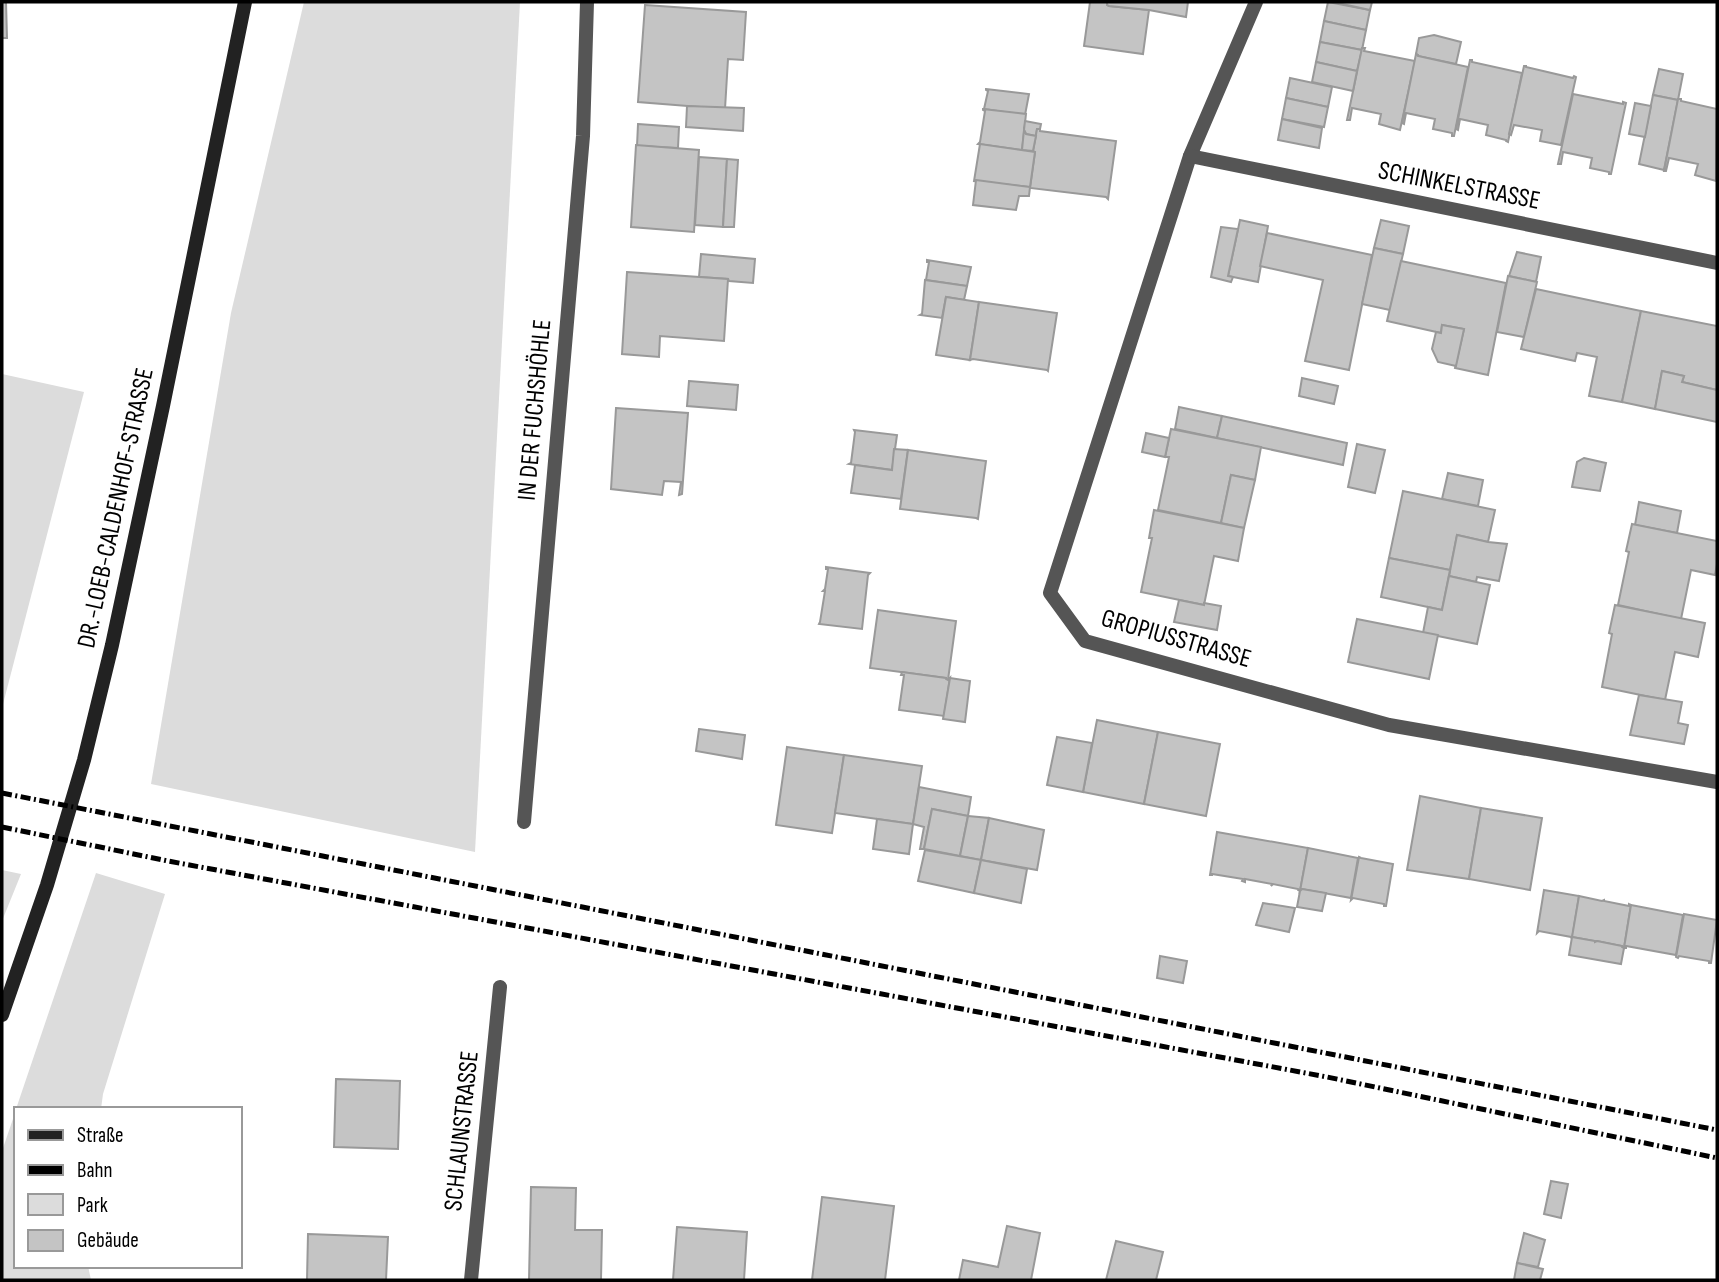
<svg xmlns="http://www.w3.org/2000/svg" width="1719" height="1282" viewBox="0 0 1719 1282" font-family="'Sofia Sans Condensed',sans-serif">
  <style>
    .green { fill: #dcdcdc }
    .building { fill: #c4c4c4; stroke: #999; stroke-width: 2 }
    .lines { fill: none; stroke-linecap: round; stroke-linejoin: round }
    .street { stroke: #555; stroke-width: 14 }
    .secondary { stroke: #222; stroke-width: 14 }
    .rail { stroke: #000; stroke-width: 5; stroke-dasharray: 10 3.5 2 3.5; stroke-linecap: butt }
    .labels { text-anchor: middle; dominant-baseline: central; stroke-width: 7; stroke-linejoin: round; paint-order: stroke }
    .street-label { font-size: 26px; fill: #000; stroke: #fff }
  </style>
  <rect width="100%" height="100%" fill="#fff"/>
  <g class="green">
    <polygon points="304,2 520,2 475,852 151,784 231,313"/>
    <polygon points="2,374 84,392 2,708"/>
    <polygon points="2,870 21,874 2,921"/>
    <polygon points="96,873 165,894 103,1094 101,1109 16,1109"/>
    <polygon points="16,1110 16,1266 88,1266 91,1280 2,1280 2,1151"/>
  </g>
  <g class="building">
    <polygon points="2,2 6,2 7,38 2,38"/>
    <polygon points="1090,2 1107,2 1107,5 1109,6 1149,10 1143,54 1084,46"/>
    <polygon points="1107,2 1188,2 1186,17 1149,10 1109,6 1107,5"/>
    <polygon points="1328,2 1370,10 1366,30 1324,21"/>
    <polygon points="1333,2 1372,2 1370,10"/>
    <polygon points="645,5 746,12 743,60 728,59 725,109 638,102"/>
    <polygon points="1324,21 1366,30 1362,50 1320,42"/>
    <polygon points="1434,35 1461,42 1456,64 1418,56 1418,55 1416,54 1419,38"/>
    <polygon points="1320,42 1362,50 1357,71 1316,62"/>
    <polygon points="1362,48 1365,48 1364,51 1415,61 1400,130 1379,124 1381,114 1352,108 1350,120 1347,120"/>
    <polygon points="1416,54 1418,55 1418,56 1468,67 1454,136 1452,136 1452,133 1433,129 1435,119 1406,113 1404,124 1402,123"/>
    <polygon points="1470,60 1472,60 1472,62 1522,73 1508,142 1506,141 1506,140 1486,135 1488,125 1460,119 1458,130 1456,129"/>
    <polygon points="1316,62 1357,71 1353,91 1312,82"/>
    <polygon points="1524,66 1526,66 1526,67 1573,78 1574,76 1576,77 1561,145 1540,141 1542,130 1514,125 1511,135 1509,134"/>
    <polygon points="1659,69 1683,74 1678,100 1653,95"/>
    <polygon points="1290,78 1332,87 1328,107 1286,98"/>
    <polygon points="986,89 1029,94 1025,115 984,109 988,91 986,90"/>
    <polygon points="1573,94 1623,104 1623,102 1626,103 1611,174 1609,174 1609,172 1590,168 1592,158 1563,152 1561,164 1558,164"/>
    <polygon points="1653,95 1678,100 1664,170 1639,164"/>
    <polygon points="1286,98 1328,107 1324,127 1282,119"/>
    <polygon points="1678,99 1681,99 1681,101 1717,109 1716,181 1695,175 1698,164 1669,158 1666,171 1664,171"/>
    <polygon points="1635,103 1651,106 1645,137 1629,134"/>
    <polygon points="687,106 744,108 743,131 686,127"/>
    <polygon points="983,109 1026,114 1022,150 978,144 980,142 985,111 983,110"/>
    <polygon points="1282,119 1322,128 1319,148 1278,140"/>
    <polygon points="1025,121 1041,124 1040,129 1037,129 1036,136 1026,134 1024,130"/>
    <polygon points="638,124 679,127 678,148 637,146"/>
    <polygon points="1037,129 1040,129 1040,131 1116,141 1108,199 1106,197 1030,188 1035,152 1033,151"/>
    <polygon points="1024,130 1026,134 1036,136 1033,151 1022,150"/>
    <polygon points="980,144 1035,152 1030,187 974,181"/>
    <polygon points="636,145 699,150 694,232 631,227"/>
    <polygon points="699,157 727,159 723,227 695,225"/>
    <polygon points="727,159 738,160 734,227 723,227"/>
    <polygon points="976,180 1030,187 1029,196 1019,196 1016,210 973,205"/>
    <polygon points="1240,220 1268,226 1258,282 1228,276"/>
    <polygon points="1381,220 1409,226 1403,254 1374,248"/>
    <polygon points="1221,227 1238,229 1228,276 1233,277 1231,282 1211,277"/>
    <polygon points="1267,233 1372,255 1349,370 1305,361 1323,280 1260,266"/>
    <polygon points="1374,248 1403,254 1390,310 1362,304"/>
    <polygon points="1517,252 1541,257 1536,282 1509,276"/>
    <polygon points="701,254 755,259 753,283 729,281 728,279 699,277"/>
    <polygon points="927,260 971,267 967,286 926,280 929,262 927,262"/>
    <polygon points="1401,261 1506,283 1488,375 1455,368 1464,329 1442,325 1441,333 1387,321"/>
    <polygon points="627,272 728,279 724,341 660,336 659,357 622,354"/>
    <polygon points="1508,276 1537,282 1524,337 1497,332"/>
    <polygon points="925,280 967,286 964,300 946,297 942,318 920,315 922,314"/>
    <polygon points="1536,289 1641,311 1622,402 1589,396 1597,357 1577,353 1575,361 1521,349"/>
    <polygon points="946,297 979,302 970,360 936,355"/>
    <polygon points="979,302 1057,313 1048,371 1047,370 973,359 970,360"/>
    <polygon points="1641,311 1717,326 1717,390 1682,382 1684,376 1662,371 1655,409 1622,402"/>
    <polygon points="1442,325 1464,329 1456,366 1438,362 1432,349 1436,332 1441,333"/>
    <polygon points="1662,371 1684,376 1682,382 1717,390 1717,422 1655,409"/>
    <polygon points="1302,378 1338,386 1334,404 1299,396"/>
    <polygon points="689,381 738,385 736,410 687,406"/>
    <polygon points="1179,407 1222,416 1217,438 1175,429"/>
    <polygon points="616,408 688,413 682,494 679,495 681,482 664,481 662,495 611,489"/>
    <polygon points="1222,416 1347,443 1343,465 1217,438"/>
    <polygon points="1171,429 1261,447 1255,480 1231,475 1221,523 1158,510 1169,457 1165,457"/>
    <polygon points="854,430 897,435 892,470 849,464 851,463 855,432"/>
    <polygon points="1146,433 1169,438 1165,457 1142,452"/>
    <polygon points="1357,444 1385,450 1375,493 1348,487"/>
    <polygon points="894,449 908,450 901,499 851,493 855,465 892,470"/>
    <polygon points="908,450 986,461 978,519 976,518 900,509"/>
    <polygon points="1584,458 1606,463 1600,491 1572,487 1577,462"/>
    <polygon points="1448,473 1483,480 1478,506 1442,499"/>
    <polygon points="1231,475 1255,480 1244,528 1221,523"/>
    <polygon points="1403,491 1495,510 1488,542 1457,535 1450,570 1389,558"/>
    <polygon points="1639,502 1681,511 1677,533 1635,525"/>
    <polygon points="1154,510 1244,528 1238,561 1214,556 1204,605 1141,592 1152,538 1149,538"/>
    <polygon points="1632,524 1717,541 1717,564 1715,575 1691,570 1681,619 1618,605 1629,552 1626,551"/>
    <polygon points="1457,535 1488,542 1507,544 1499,581 1477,577 1476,582 1449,576"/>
    <polygon points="1389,558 1450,570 1442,610 1381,597"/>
    <polygon points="826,567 870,573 868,575 862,629 819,624 820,622 825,591 823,591 825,589 828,569 826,569"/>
    <polygon points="1449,576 1490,585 1477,644 1423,633 1428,607 1442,610"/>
    <polygon points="1179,600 1204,605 1204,603 1221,606 1217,630 1174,622"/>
    <polygon points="1615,605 1705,623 1698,657 1675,652 1665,700 1602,687 1612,634 1609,633"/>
    <polygon points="878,610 956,621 948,680 946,679 946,678 870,668"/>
    <polygon points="1357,619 1438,635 1429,679 1348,662"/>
    <polygon points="902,672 946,678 946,679 948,680 950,678 944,716 899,710 904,675 901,675"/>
    <polygon points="950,678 970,681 965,722 943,719"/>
    <polygon points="1639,695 1682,702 1678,723 1688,725 1684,744 1630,735"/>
    <polygon points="1097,720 1158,732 1144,804 1083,792"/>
    <polygon points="699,729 745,735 742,759 696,751"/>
    <polygon points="1158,732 1220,744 1206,816 1144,804"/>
    <polygon points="1057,737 1092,743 1083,792 1047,785"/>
    <polygon points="787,747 844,755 832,833 776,825"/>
    <polygon points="844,755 922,766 913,824 835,813"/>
    <polygon points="919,787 971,797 968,816 932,809 924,849 920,849 924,827 913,824"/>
    <polygon points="1420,796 1481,808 1469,879 1407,870"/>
    <polygon points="1481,808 1542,818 1530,890 1469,879"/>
    <polygon points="932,809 968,816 960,856 924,849"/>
    <polygon points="968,816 989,818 981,860 960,856"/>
    <polygon points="989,818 1044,830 1037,870 981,860"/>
    <polygon points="877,819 913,824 909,854 873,849"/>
    <polygon points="1217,832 1308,848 1300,891 1298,890 1298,889 1273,884 1271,886 1272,884 1245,879 1245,882 1242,881 1243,879 1212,874 1212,875 1210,875"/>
    <polygon points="1308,848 1358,858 1351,898 1302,889 1300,891"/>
    <polygon points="925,850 981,860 974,893 918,881"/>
    <polygon points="1359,857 1361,858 1393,864 1386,906 1384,906 1384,904 1353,898 1351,900"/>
    <polygon points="981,860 1027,869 1021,903 974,893"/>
    <polygon points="1302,889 1326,893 1322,911 1297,907 1300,891"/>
    <polygon points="1544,890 1579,896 1572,939 1571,937 1539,931 1537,933"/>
    <polygon points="1579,896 1602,901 1604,900 1604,901 1629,906 1629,904 1631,905 1624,948 1622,947 1622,946 1597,941 1595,942 1595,941 1572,937"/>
    <polygon points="1263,903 1295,908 1289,932 1256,925"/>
    <polygon points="1631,905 1683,915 1676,955 1626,946 1626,948 1624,948"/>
    <polygon points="1684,914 1717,920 1711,963 1709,963 1709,961 1679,956 1678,958 1676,957"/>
    <polygon points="1572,937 1595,941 1595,942 1597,941 1622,946 1622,947 1624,948 1621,964 1569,955"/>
    <polygon points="1160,956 1187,961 1183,983 1157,978"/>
    <polygon points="336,1079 400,1081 398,1149 334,1147"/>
    <polygon points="1551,1181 1568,1184 1561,1218 1544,1214"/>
    <polygon points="531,1187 576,1188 575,1230 602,1230 601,1280 529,1280"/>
    <polygon points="822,1197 894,1206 885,1280 812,1280"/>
    <polygon points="1007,1226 1040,1233 1031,1280 959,1280 963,1260 998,1267"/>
    <polygon points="677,1227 747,1232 744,1280 673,1280"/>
    <polygon points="1524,1233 1545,1240 1538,1267 1517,1263"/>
    <polygon points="308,1234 388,1237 386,1280 307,1280"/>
    <polygon points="1116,1241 1163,1252 1156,1280 1106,1280"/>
    <polygon points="1517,1263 1543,1269 1540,1280 1514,1280"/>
  </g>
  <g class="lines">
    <g class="street">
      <polyline points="1256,2 1190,156 1050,593 1085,641 1389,725 1717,782"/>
      <polyline points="1190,156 1717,263"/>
      <polyline points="524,822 583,136 587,2"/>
      <polyline points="471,1280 500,987"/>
    </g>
    <polyline class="secondary" points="2,1015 47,885 84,760 112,645 163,406 245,2"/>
    <g class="rail">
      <polyline points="2,793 1717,1130"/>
      <polyline points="2,827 168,861 1327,1077 1717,1158"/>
    </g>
  </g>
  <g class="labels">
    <g class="street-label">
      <text transform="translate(1459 186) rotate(11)">SCHINKELSTRASSE</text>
      <text transform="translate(535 410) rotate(-85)">IN DER FUCHSHÖHLE</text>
      <text transform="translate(116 508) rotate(-78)">DR.-LOEB-CALDENHOF-STRASSE</text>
      <text transform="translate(1176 639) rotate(16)">GROPIUSSTRASSE</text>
      <text transform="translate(462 1131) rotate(-84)">SCHLAUNSTRASSE</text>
    </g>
  </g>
  <rect width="1719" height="1282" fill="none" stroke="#000000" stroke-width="7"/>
  <rect x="14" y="1107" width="228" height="161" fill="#ffffff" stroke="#999999" stroke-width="2"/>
  <rect x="28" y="1130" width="35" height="10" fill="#222222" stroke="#999999" stroke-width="2"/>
  <text x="77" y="1142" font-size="21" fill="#000000">Straße</text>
  <rect x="28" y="1165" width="35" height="10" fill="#000000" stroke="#999999" stroke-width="2"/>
  <text x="77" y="1177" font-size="21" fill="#000000">Bahn</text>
  <rect x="28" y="1194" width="35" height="21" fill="#dcdcdc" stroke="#999999" stroke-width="2"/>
  <text x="77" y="1212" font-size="21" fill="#000000">Park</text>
  <rect x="28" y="1230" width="35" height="21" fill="#c4c4c4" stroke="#999999" stroke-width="2"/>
  <text x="77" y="1247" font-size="21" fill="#000000">Gebäude</text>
</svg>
